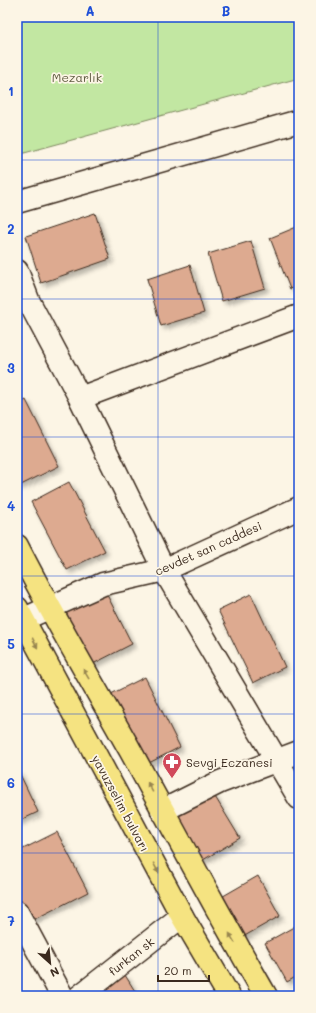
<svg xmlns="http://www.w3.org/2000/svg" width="316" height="1013" viewBox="0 0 316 1013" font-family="Mali,sans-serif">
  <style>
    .green { fill: #c2e7a2; stroke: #7e8860 }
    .building { fill: #ddaa90; stroke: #3b2a1e; filter: url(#shadow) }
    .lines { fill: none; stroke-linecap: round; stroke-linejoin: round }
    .minor-casing { stroke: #3b2a1e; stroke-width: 25 }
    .major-casing { stroke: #3b2a1e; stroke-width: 25 }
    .minor { stroke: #fcf5e5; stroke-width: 22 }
    .major { stroke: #f5e381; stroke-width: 22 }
    .oneway { fill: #988650 }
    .grid { fill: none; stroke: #1d4ed8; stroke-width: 1; stroke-opacity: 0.55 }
    .labels { text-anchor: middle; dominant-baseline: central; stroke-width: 3.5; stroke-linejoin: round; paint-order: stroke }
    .park-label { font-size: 12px; fill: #5d593f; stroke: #fcf5e5 }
    .street-label { font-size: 12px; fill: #3b2a1e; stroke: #fcf5e5 }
    .poi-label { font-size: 12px; fill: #3b2a1e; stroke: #fcf5e5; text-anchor: start }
    .neatline { fill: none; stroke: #1d4ed8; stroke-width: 1.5 }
    .grid-label { font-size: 13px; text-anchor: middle; font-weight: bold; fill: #1d4ed8 }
  </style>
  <defs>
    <filter id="shadow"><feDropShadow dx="3.5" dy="3.5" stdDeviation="2" flood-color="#0004"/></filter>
  </defs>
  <rect width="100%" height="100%" fill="#fcf5e5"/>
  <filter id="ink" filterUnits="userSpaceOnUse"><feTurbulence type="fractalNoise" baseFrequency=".025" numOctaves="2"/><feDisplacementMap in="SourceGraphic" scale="8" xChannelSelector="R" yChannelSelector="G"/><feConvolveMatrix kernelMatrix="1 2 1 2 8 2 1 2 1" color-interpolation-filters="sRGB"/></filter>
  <g filter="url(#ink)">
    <polygon class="green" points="17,17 299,17 299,78 17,155"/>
    <g class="building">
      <polygon points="95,213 110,259 41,283 26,236"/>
      <polygon points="299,226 299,286 290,289 270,238"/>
      <polygon points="251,241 265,288 222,301 208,254"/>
      <polygon points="190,265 204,313 161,326 147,279"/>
      <polygon points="26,400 59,466 19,486 17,482 17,404"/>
      <polygon points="69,482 105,551 67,570 31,502"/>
      <polygon points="104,589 132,644 87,667 59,612"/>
      <polygon points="251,594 285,667 253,683 218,610"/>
      <polygon points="145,677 180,747 145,765 109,695"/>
      <polygon points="19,772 38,812 17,822 17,773"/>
      <polygon points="214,795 240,838 198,863 172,819"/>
      <polygon points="57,832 88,892 29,922 17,898 17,852"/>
      <polygon points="258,876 280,916 241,938 218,899"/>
      <polygon points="299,924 299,975 287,982 265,943"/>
      <polygon points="125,975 138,996 91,996"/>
    </g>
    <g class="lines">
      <g class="minor-casing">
        <g id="minor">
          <polyline points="17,202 299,121"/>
          <polyline points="17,271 28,300 80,398 164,570 299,798"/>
          <polyline points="80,398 299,316"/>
          <polyline points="17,622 103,584 164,570 299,508"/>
          <polyline points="162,811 220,782 299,752"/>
          <polyline points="17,912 62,996"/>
          <polyline points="80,996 182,916"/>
        </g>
      </g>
      <g class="major-casing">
        <g id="major">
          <path d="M 17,546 C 52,615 92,682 130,750 C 175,832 219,915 266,996"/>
          <polyline points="17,608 182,916 229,996"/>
        </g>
      </g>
      <use href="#minor" class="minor"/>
      <use href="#major" class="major"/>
    </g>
    <defs><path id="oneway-solid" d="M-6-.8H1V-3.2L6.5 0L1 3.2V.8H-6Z"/></defs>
    <g class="oneway">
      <use href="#oneway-solid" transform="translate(35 643) rotate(62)"/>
      <use href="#oneway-solid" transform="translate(86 674) rotate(-120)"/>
      <use href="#oneway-solid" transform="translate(150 787) rotate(-118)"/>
      <use href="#oneway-solid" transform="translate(156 868) rotate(62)"/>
      <use href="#oneway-solid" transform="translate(232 938) rotate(-120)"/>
    </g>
  </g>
  <path class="grid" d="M 158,17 L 158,996M 17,160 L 299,160M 17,299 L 299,299M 17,437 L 299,437M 17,576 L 299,576M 17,714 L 299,714M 17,853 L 299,853"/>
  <defs>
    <g id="pharmacy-pin" transform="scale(1)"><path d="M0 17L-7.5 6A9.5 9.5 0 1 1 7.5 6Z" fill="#d1495b" stroke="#fcf5e5"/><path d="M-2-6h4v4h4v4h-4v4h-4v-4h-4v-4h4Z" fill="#fff"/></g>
  </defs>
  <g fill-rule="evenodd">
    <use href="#pharmacy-pin" x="172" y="762"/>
  </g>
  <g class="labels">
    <g class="park-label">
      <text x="77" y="77">Mezarlık</text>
    </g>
    <g class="street-label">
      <text transform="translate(208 548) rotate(-24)">cevdet san caddesi</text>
      <text transform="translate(121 803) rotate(62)">yavuzselim bulvarı</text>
      <text transform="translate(131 956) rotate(-38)">furkan sk</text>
    </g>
    <g class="poi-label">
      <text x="186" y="762">Sevgi Eczanesi</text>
    </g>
  </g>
  <rect width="316" height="1013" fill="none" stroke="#fcf5e5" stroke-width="44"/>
  <g transform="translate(50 963) rotate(153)" stroke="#fcf5e5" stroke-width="3" paint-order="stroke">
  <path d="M0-3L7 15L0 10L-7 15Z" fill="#3b2a1e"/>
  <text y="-6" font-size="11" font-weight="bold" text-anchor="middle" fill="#3b2a1e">N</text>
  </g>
  <path d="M158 975v6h51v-6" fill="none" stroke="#3b2a1e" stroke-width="2"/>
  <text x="164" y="975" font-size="12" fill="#3b2a1e" stroke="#fcf5e5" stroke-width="3" paint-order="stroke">20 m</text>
  <rect x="22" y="22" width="272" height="969" class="neatline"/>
  <g class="grid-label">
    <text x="90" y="16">A</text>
    <text x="226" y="16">B</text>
    <text x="11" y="96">1</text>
    <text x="11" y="234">2</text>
    <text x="11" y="373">3</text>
    <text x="11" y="511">4</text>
    <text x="11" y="649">5</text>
    <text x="11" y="788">6</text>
    <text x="11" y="926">7</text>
  </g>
</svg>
